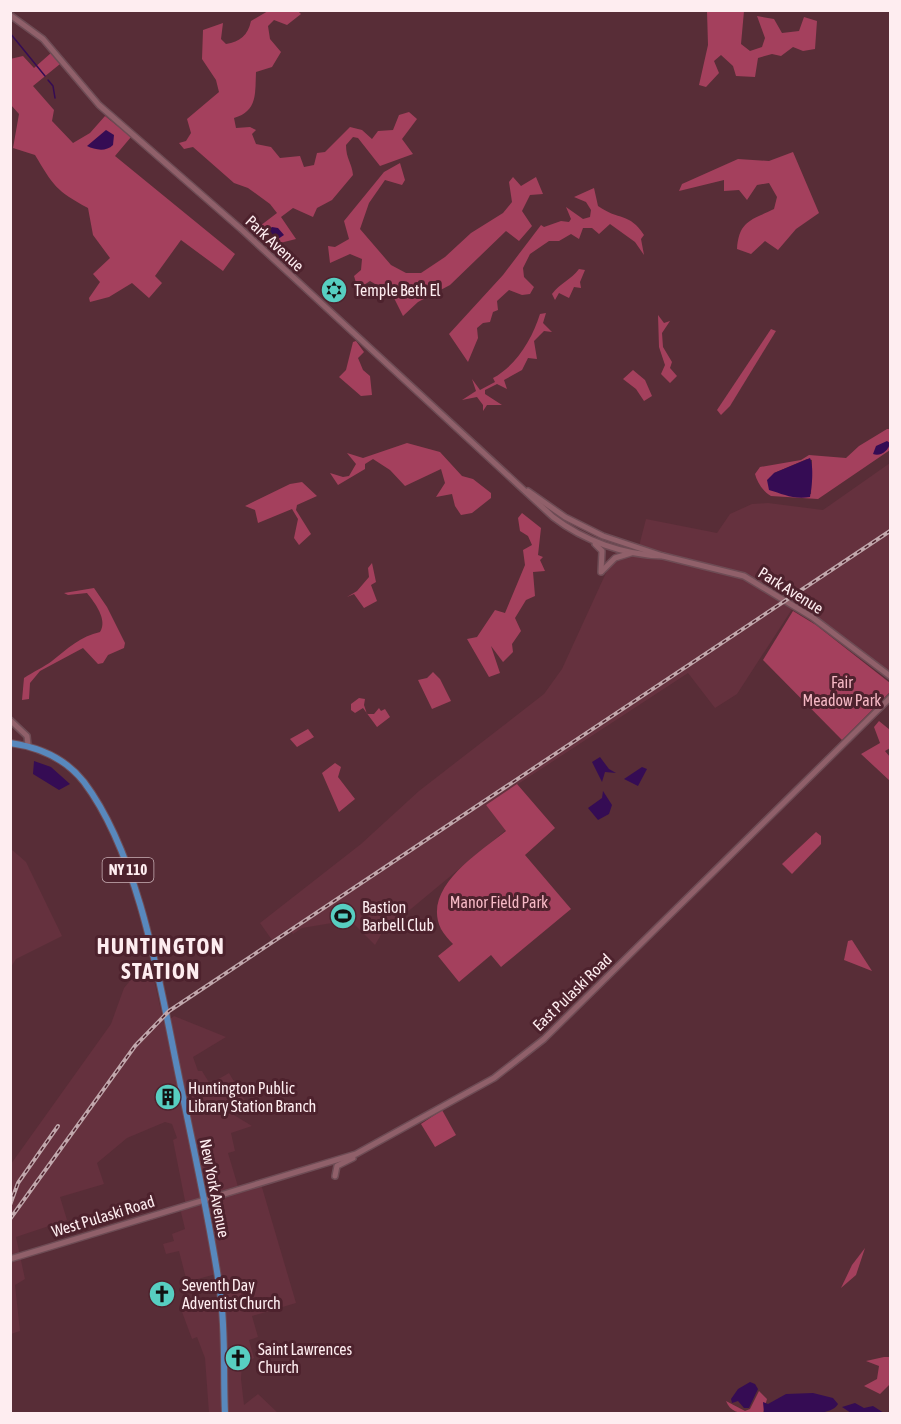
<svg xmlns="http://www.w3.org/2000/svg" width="901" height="1424" font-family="'Asap Condensed',sans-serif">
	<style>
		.built { fill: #65313e }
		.green { fill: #a4405d; fill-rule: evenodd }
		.water { fill: #350c54 }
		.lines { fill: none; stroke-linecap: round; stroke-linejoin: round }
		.stream { stroke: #350c54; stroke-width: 1.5 }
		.secondary-casing { stroke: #6e4c55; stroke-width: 8 }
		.primary-casing { stroke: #6e4c55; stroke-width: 8 }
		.secondary { stroke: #90606a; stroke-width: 5 }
		.primary { stroke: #5888bd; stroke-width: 6 }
		.rail-casing { stroke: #c1a7ac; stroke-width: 4 }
		.rail { stroke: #4d222d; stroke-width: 1.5; stroke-dasharray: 4.5; stroke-linecap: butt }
		.labels { text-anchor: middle; stroke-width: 6; stroke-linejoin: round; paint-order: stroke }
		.shield { fill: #4d222d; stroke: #c9b0b6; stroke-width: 1.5 }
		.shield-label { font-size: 15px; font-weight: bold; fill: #feedf0 }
		.street-label { font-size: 16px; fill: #feedf0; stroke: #4d222d }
		.poi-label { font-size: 16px; fill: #feedf0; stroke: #4d222d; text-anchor: start }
		.park-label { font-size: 16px; fill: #f6b9c5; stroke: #4d222d }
		.district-label { font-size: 22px; font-weight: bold; letter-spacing: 1.5px; fill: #feedf0; stroke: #4d222d }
	</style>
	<rect width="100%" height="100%" fill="#582d37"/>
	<!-- built -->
	<g class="built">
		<polygon points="890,463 890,672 796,603 737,694 715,708 688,673 486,805 506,830 382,933 375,945 350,920 302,928 293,934 289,928 272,940 260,923 361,844 419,791 544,694 562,669 616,551 637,554 646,519 717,533 730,514 752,504 768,503 823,510"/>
		<polygon points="11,849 26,862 62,936 16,959 11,967"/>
		<polygon points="152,971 164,1024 174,1016 226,1037 193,1057 198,1071 202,1071 210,1084 229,1073 246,1102 229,1112 252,1126 231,1133 235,1151 228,1153 239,1190 261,1184 296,1303 252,1316 258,1337 249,1340 254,1358 242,1364 241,1379 244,1405 258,1394 278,1413 209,1413 205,1358 197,1337 192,1339 181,1309 220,1302 216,1274 187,1282 179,1251 166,1254 163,1244 174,1241 172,1234 185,1229 180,1208 186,1206 173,1140 177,1138 172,1124 165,1122 127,1138 97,1163 104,1184 60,1197 67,1220 16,1237 25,1279 15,1285 20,1331 11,1334 11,1164 111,1024 124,988 134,976"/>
	</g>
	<!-- green -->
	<g class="green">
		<path d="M268,11H298L301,14L287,25L274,20L268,26L270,39L281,52L272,67L256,72C255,93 258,111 234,118L236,128L250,127L256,130L252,134L256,144L271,147L280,158L300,156L304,167L314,165L317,153L325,152L350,127L362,130L372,139L378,131L393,130L399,115L409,112L417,119L402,139L413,154L380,166L358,138L353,137L346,145C346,159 352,163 353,175L332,200L317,208L313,217L293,208L281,217L296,239L268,246L252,232L277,213L270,204L248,188L234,183L193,147L184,149L179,143L186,141L191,133L187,119L219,92L216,80L202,59L203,30L223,23L221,39L226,44C240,42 248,35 251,21Z"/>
		<polygon points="707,11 744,11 741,44 750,51 762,47 765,38 757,16 774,19 782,33 799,31 804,17 817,21 815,49 803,51 793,47 781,56 772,54 758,58 755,77 736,76 733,66 721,55 714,61 719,73 706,87 699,85 708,45"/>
		<path d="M51,53L60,64L33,86L54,110L52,121L73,143L90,133L105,116L131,137L115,156L235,254L223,271L181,240L155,276L162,283L149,298L132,283L109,297L90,302L89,298L100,282L93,274L110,258L93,235L88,208C56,191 53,185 35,155L13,148L19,114L11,105L10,59L23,56L34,68Z"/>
		<path d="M793,152L819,213L796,229L778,250L765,241L751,254L737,249C739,220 752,220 774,209L777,197L769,183L757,185L747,200L739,190L724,191V180L679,191L682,184L738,159L769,161Z"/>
		<polygon points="400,163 405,180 402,185 385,180 369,203 360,229 391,265 406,273 421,273 445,257 471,233 503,213 512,202 509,182 513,177 521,186 536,177 543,194 530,195 522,211 532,226 519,241 506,231 450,285 418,302 403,316 392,294 370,281 358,289 354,276 361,270 362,259 350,254 330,263 328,246 335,247 349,239 344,221 384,172"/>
		<path d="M594,188L598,206C619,221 629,212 644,235L641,239L644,255L635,242L610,224L599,234L592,228H583L579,239L571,234L559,241H549L530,254L523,268L524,277L534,287L530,294L522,295L509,290L497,301L498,310L493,312L490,322L483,323L477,328L478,338L468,362L449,334L503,275L541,225L544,227L561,221L569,222L571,219L566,207L583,219L590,217L591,210L586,202L574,197Z"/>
		<path d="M579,269L585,270L580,282L581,288L574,287L569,298L559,293L555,300L552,294C560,283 571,280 579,269Z"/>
		<path d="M546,313L543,323L552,332L544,331L534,341L537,359L528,358L522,370L504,380L507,389L497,384L485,390V394L502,405H487L483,411V405L477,397L462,400L476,391L472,379L480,390L495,382L493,378C517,365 532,339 540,314Z"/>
		<polygon points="658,315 664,323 670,321 662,333 663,347 672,362 670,368 677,376 670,383 661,374 665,365 659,347"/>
		<polygon points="771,329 776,331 730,406 721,415 717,410"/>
		<polygon points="356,341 364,352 358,358 363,370 370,376 372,395 361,396 339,377 346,370 353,342"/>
		<polygon points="633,370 645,380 652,396 644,401 636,389 623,379"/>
		<path d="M887,429H890V450L818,499L771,496C764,493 757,482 755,474L760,467L801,460L809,455L846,458L859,446ZM807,459L812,460L811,494L780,492L774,473Z"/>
		<polygon points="407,443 440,452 462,476 473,479 491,493 491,498 472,513 461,515 455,506 452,494 436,497 445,483 441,469 405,486 390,470 373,459 365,464 365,469 338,485 330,473 343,477 349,476 356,464 347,453 363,458"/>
		<polygon points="302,482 317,496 297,505 296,510 311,534 299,545 294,538 298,519 292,509 258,523 255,510 245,506 290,484"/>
		<polygon points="522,513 541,528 538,555 543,557 540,560 545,571 533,572 535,596 526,600 515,618 521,631 512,644 513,652 503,662 491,646 500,673 489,677 467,639 477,637 495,610 505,613 525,565 523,550 532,545 528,536 520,531 518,518"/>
		<polygon points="372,563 376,582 371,585 377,601 364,608 354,594 347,597 357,591 369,577 368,568"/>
		<path d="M94,588L107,607L125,643L124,648L108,655L103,663L98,664L83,648L40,671L30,683L29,699L22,700L24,678C33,672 44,667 52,661C67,649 81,636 100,632C108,620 95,603 87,593L68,595L64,593Z"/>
		<polygon points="793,611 816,625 890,683 890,692 842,740 763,660"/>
		<polygon points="433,672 440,679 451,701 432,709 418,680 427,678"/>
		<polygon points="359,698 365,699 364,705 367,714 374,714 379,708 381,711 385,709 390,717 377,727 363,708 355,713 351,710 351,704"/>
		<polygon points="879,721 890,730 890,748 885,751 890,757 890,781 861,754 880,743 874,727"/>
		<polygon points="308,729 314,737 297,747 290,739"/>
		<polygon points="335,763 341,767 338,777 355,799 339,812 322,773"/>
		<path d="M517,784L555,828L525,855L571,909L501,967L491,955L459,982L438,956L453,944C449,940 444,934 441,929C421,888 480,852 506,831L486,805Z"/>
		<polygon points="816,832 821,836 821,844 792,874 782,864"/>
		<polygon points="852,940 872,971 844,960 848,941"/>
		<polygon points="442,1110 456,1135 435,1147 421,1124"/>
		<polygon points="865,1248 856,1275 841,1288 852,1265"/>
		<polygon points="884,1357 890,1357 890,1384 880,1394 864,1386 877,1379 879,1366 866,1361"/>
		<path d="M759,1391L767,1399L763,1413C749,1413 732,1417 726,1401L745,1411L750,1409Z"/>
	</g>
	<!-- water -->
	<g class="water">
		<path d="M106,130L114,135L113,145C106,152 95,150 87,146Z"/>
		<polygon points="272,227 278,228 284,235 278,239 266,236 265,233"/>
		<path d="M887,441L890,443C889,450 881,457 873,454L876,446Z"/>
		<path d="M810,458C814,466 812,488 810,497C794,500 783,494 769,490L767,480L774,473Z"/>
		<polygon points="600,757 609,769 616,773 605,772 602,782 592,762"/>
		<polygon points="34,761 51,767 70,784 59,790 33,774"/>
		<polygon points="642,767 647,769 638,786 624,779"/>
		<polygon points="603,791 612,805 609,814 598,820 588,808 602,798"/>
		<polygon points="750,1382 755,1384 758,1389 749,1408 744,1408 738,1401 732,1403 731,1399 738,1389"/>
		<path d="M813,1393L833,1398L838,1404C830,1419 781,1414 764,1413L763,1402L768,1404L786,1394Z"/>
		<polygon points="855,1403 864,1408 873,1406 884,1413 851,1413 842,1407"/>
	</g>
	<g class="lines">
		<!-- stream -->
		<g class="stream">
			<polyline points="10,33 45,76"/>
			<polyline points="48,80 53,86 55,98"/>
		</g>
		<defs>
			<g id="secondary">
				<path d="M10,15L43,39L99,105L241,229L553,517C584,541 624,555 663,556"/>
				<polyline points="528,491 565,517 603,536 663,556 744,576 812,617 890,676"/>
				<polyline points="595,544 602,551 601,572"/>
				<polyline points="602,571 615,558 631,553"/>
				<polyline points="10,720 27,736 28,745"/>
				<polyline points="335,1176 337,1166 353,1158"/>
				<polyline points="10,1259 356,1154 494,1078 544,1039 890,698"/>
			</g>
			<path id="primary" d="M10,743C39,747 66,759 84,782C141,858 161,991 180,1082C194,1152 210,1221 220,1291C226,1331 223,1373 225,1414"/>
		</defs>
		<!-- secondary casing -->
		<use href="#secondary" class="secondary-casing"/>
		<!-- primary casing -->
		<use href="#primary" class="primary-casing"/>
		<!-- secondary -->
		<use href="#secondary" class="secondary"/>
		<!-- primary -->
		<use href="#primary" class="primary"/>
		<defs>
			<g id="rail">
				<polyline points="10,1205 18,1183 58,1126"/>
				<polyline points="10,1219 135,1046 169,1011 890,531"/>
			</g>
		</defs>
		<!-- rail casing -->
		<use href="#rail" class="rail-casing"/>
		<!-- rail -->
		<use href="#rail" class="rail"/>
	</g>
	<!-- icons -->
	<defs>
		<symbol id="synagogue-disc" viewBox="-11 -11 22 22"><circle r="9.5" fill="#57cec1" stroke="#4d222d"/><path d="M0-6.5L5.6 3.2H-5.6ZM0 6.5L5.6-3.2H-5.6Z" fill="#111"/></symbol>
		<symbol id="stadium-disc" viewBox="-11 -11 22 22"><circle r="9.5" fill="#57cec1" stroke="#4d222d"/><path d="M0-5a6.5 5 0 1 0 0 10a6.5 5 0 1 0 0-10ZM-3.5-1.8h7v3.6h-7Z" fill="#111"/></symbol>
		<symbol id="building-disc" viewBox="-11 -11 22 22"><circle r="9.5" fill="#57cec1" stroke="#4d222d"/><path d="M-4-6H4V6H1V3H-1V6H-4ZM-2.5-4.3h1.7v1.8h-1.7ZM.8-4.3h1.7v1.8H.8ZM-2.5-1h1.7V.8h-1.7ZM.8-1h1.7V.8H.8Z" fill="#111"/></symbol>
		<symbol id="church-disc" viewBox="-11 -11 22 22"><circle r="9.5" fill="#57cec1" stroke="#4d222d"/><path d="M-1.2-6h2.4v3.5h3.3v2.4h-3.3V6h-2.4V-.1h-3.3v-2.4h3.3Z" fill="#111"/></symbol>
	</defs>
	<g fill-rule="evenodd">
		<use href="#synagogue-disc" x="319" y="275" width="30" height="30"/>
		<use href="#stadium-disc" x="328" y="901" width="30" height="30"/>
		<use href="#building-disc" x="153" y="1082" width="30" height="30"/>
		<use href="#church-disc" x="147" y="1279" width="30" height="30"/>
		<use href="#church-disc" x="223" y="1343" width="30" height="30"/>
	</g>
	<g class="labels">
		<!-- shield labels -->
		<rect class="shield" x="102.5" y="858" width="51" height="24" rx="4.5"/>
		<g class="shield-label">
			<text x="128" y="875">NY 110</text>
		</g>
		<!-- street labels -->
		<g class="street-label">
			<text transform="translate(275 243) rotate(43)" y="6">Park Avenue</text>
			<text transform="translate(791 590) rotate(32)" y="6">Park Avenue</text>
			<text transform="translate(572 992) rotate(-44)" y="6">East Pulaski Road</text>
			<text transform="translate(215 1188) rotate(79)" y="6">New York Avenue</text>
			<text transform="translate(103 1216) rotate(-17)" y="6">West Pulaski Road</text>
		</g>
		<!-- poi labels -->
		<g class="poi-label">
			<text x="354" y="296">Temple Beth El</text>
			<text x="362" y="913">Bastion<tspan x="362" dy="18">Barbell Club</tspan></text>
			<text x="188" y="1094">Huntington Public<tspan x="188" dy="18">Library Station Branch</tspan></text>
			<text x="182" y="1291">Seventh Day<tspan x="182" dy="18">Adventist Church</tspan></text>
			<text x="258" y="1355">Saint Lawrences<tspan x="258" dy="18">Church</tspan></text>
		</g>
		<!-- park labels -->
		<g class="park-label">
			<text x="842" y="688">Fair<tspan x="842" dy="18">Meadow Park</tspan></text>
			<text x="499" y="908">Manor Field Park</text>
		</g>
		<!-- district labels -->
		<g class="district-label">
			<text x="161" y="954">HUNTINGTON<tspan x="161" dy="25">STATION</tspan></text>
		</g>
	</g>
	<!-- border -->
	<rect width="901" height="1424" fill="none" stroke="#feedf0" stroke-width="24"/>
</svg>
